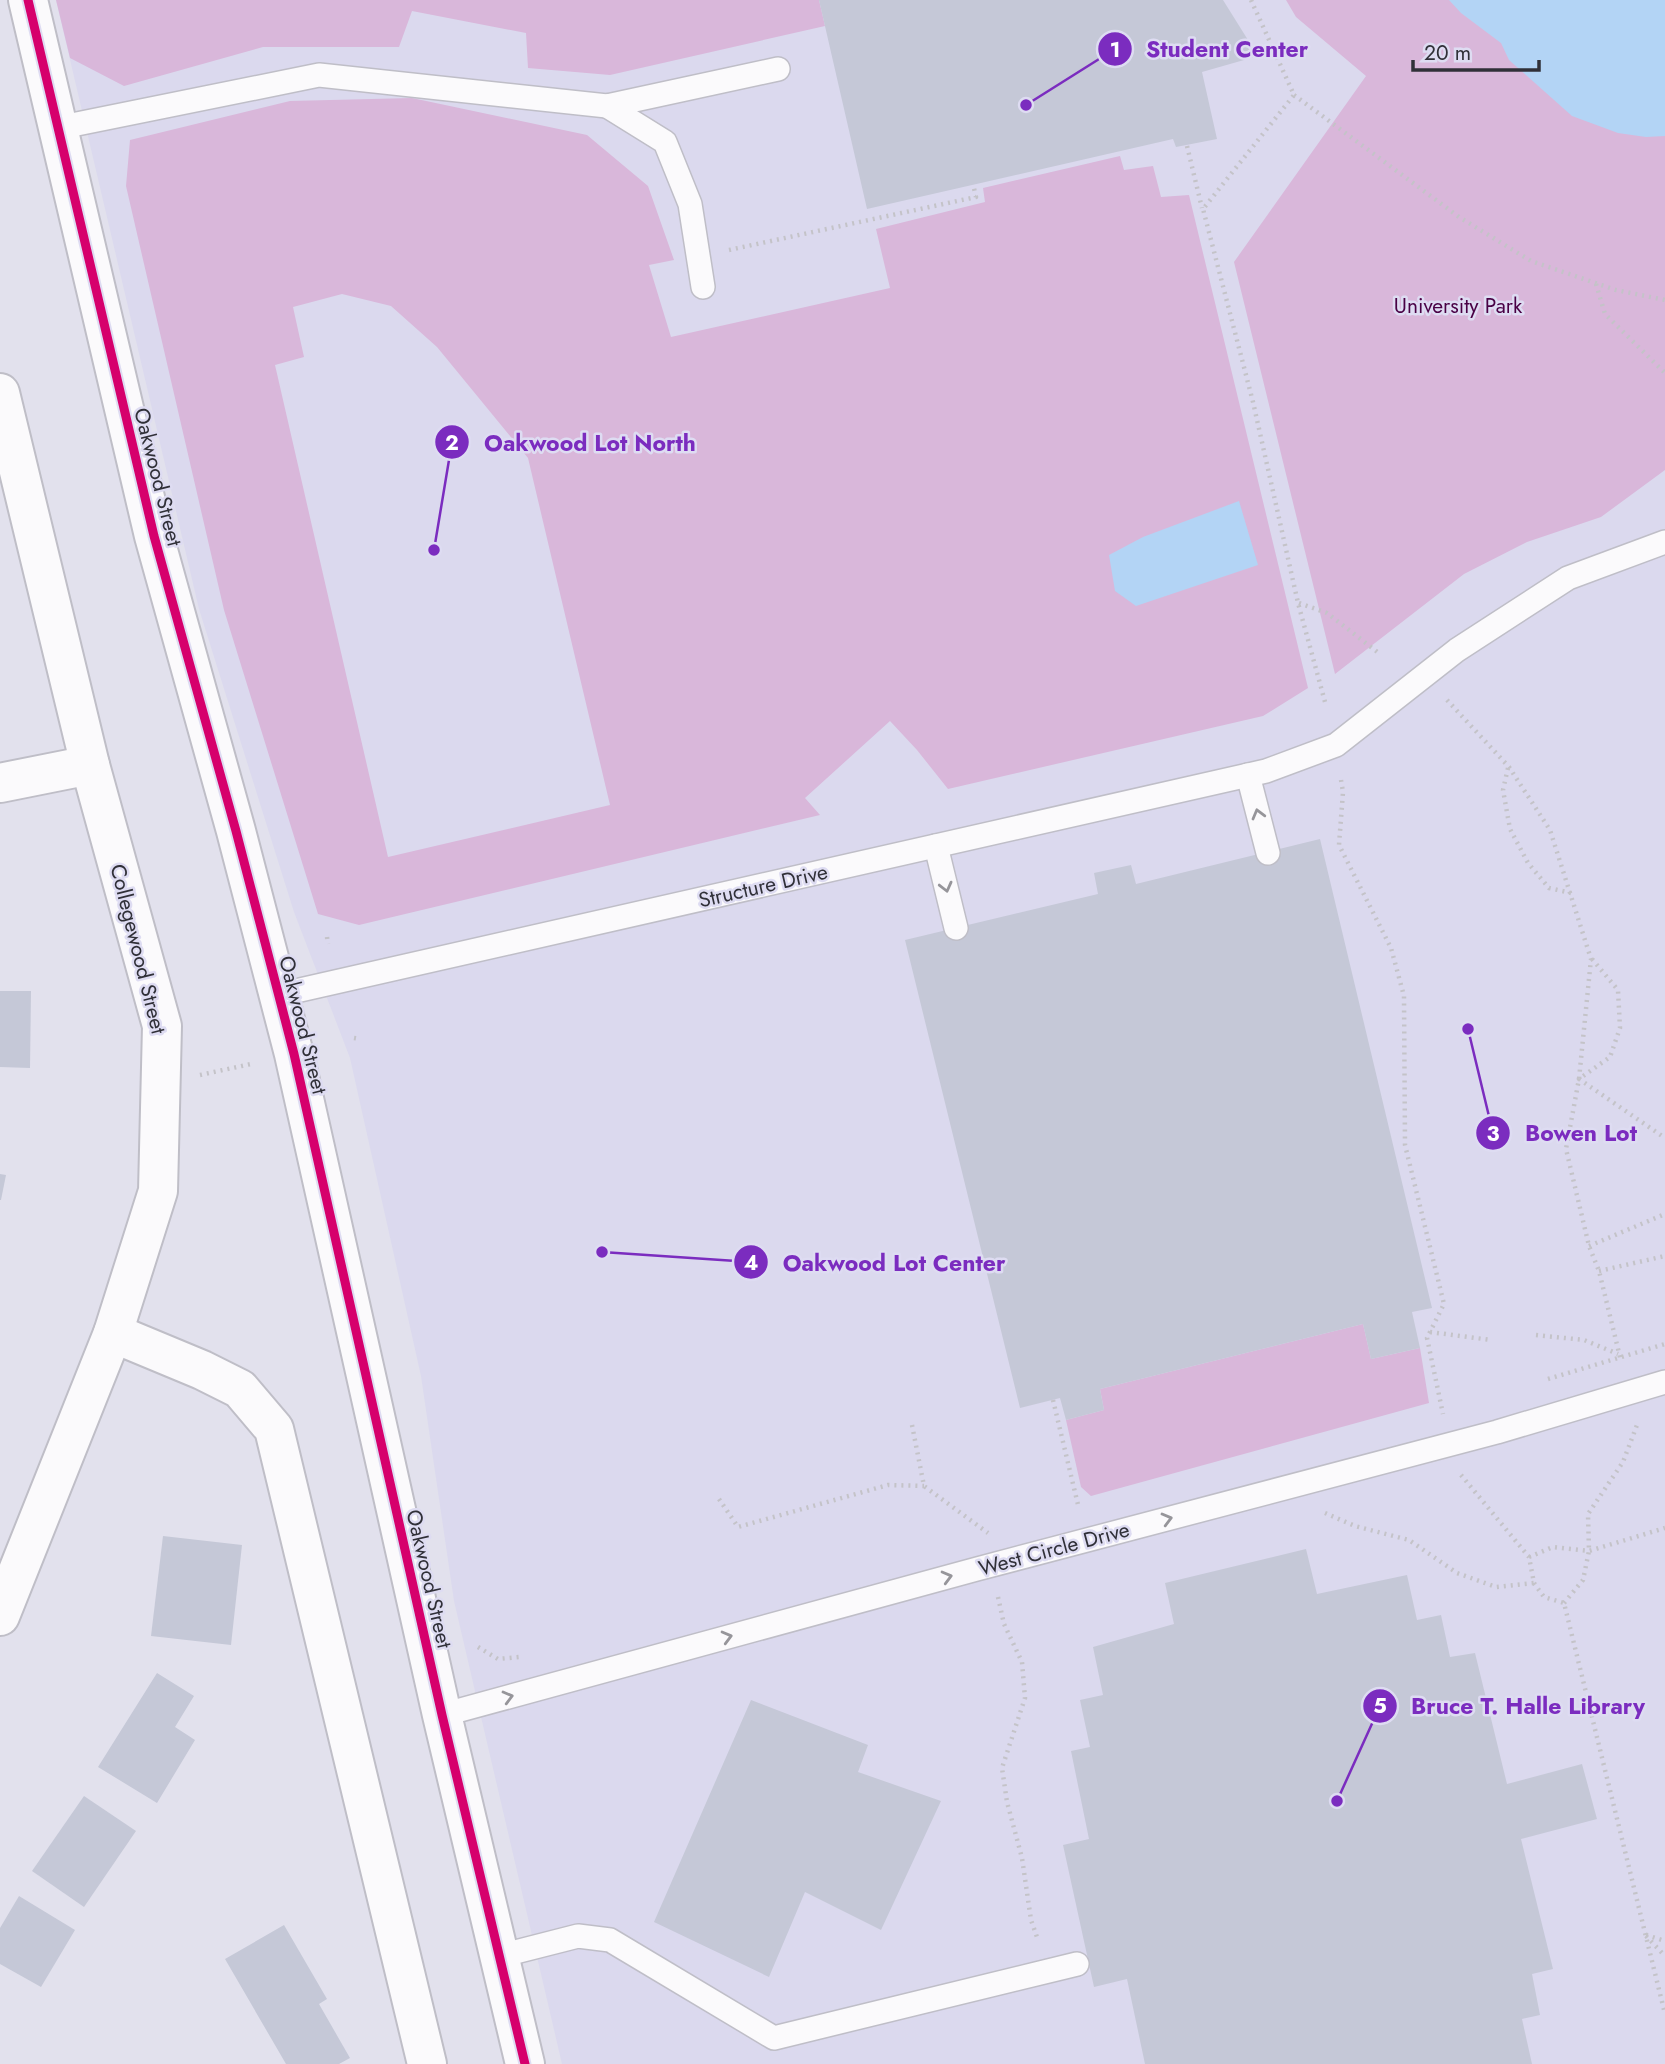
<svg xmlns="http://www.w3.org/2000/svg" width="1665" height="2064" font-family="Jost,sans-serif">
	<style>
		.built { fill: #dbd9ee }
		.green { fill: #d9b7da; fill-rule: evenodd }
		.water { fill: #b3d4f5 }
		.building { fill: #c5c8d7 }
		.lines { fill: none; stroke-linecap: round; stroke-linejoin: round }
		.service-casing { stroke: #bfbec7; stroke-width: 26 }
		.minor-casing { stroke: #bfbec7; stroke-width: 42 }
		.tertiary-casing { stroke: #bfbec7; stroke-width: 42 }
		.path { stroke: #c4c3c8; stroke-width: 4.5; stroke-dasharray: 2 5; stroke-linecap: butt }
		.service { stroke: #fbfafc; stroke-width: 23 }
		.minor { stroke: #fbfafc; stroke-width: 38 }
		.tertiary { stroke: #fbfafc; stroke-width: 38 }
		.cycleway-casing { stroke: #dedcf2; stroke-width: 13 }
		.cycleway { stroke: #d6006c; stroke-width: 9 }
		.oneway { stroke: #96959a }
		.labels { text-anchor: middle; stroke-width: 5; stroke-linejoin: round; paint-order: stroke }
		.park-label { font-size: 21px; fill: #490145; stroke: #dedcf2 }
		.street-label { font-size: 21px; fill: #303038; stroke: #dedcf2 }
		.leader { fill: none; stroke: #7b2cbf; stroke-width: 2.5 }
		.callout-dot { fill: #7b2cbf; stroke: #dedcf2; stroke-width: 2.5 }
		.mark-label { font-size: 21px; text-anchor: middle; font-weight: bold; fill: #fff }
		.callout-label { font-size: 23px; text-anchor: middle; font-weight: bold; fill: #7b2cbf; stroke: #dedcf2; stroke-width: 5; stroke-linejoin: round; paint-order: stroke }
	</style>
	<rect width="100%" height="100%" fill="#e2e1ed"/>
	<!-- built -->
	<polygon class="built" points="56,0 1665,0 1665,2064 562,2064 454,1601 421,1376 350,1058 294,912 199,609"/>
	<!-- green -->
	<g class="green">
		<polygon points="56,0 819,0 825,26 610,75 528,68 526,33 412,11 399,47 263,47 124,86 70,58"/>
		<polygon points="1286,0 1665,0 1665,470 1601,517 1527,542 1464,574 1335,674 1234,262 1366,76 1296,17"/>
		<path d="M412,98L587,135L648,186L674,260L649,265L671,337L890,288L876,229L985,202L983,188L1120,156L1124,170L1153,166L1161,197L1189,195L1308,688L1263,716L948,789L917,750L890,721L805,798L820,815L359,925L318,914L224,610L126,186L130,140L290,101ZM342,294L391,306L437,347L528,458L610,805L388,857L275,365L304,357L293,307Z"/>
		<polygon points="1363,1324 1371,1359 1420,1348 1429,1403 1091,1496 1081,1487 1066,1420 1104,1410 1100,1389"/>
	</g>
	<!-- water -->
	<g class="water">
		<polygon points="1449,0 1665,0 1665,136 1646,137 1618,133 1572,116 1509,60 1501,43 1461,13"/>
		<polygon points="1239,501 1258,565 1136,606 1115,591 1109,555 1143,537"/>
	</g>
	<!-- building -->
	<g class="building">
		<polygon points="819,0 1223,0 1258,56 1202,72 1217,139 1176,147 1173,139 867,209"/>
		<polygon points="1320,839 1432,1308 1412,1312 1420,1348 1371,1359 1363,1324 1100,1389 1104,1410 1066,1420 1060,1398 1020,1408 905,940 1098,894 1094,873 1131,865 1136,884"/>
		<polygon points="0,991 31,991 30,1068 0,1067"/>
		<polygon points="0,1174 6,1175 1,1200 0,1200"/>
		<polygon points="163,1536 242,1545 231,1645 151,1636"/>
		<polygon points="1306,1549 1317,1594 1407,1575 1417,1620 1441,1615 1450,1657 1475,1653 1507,1784 1582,1764 1597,1819 1521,1839 1553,1969 1532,1974 1540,2015 1522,2019 1532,2064 1145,2064 1127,1979 1094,1987 1063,1845 1089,1839 1071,1751 1090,1747 1080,1700 1103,1695 1093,1647 1174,1624 1165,1583"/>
		<polygon points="157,1673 194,1696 175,1727 195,1740 157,1803 98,1767"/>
		<polygon points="751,1700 868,1745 858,1772 941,1801 881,1930 805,1892 769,1977 654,1922"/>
		<polygon points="84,1796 136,1831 84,1907 32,1871"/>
		<polygon points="19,1896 75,1930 41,1987 0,1964 0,1928"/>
		<polygon points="284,1925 327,1999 319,2004 350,2058 339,2064 286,2064 225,1959"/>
	</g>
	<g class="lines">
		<defs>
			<g id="service">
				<polyline points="607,106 665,142 690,204 703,287"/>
				<polyline points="57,128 319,75 607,106 778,69"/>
				<polyline points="1248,775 1268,853"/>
				<polyline points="936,846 956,928"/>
				<polyline points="278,995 1266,771 1336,745 1457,650 1568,578 1665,542"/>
				<polyline points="442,1715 977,1569 1497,1432 1665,1382"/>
				<polyline points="500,1956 578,1936 610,1940 774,2038 1077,1964"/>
			</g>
			<g id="minor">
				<polyline points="0,393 90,765 162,1026 158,1191 113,1333 0,1616"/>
				<polyline points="0,783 90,765"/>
				<polyline points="113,1333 202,1370 240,1389 274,1429 427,2064"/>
			</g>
			<polyline id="tertiary" points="28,0 154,536 236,831 294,1054 442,1715 525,2064"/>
		</defs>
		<!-- service casing -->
		<use href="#service" class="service-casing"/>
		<!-- minor casing -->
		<use href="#minor" class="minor-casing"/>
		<!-- tertiary casing -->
		<use href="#tertiary" class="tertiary-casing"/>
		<!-- path -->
		<g class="path">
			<polyline points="1251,0 1294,95 1203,209 1253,402 1298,603 1325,702"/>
			<polyline points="1294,95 1459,217 1531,261 1616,290 1665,300"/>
			<polyline points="1187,146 1202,208"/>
			<polyline points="729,250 976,197 973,184"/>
			<polyline points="1596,284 1605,314 1665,373"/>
			<polyline points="1299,603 1327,613 1380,654"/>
			<polyline points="1447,700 1509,767 1550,830 1591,959 1579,1079 1566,1149 1589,1246 1599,1271 1621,1361"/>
			<polyline points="1508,768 1503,790 1510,829 1528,863 1549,888 1571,893"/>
			<polyline points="1341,780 1343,792 1339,845 1391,948 1404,996 1405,1145 1444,1304 1427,1338 1443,1414"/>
			<polyline points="327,937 328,944"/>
			<polyline points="1592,959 1618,990 1620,1028 1610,1057 1579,1079 1665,1138"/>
			<polyline points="354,1038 360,1039"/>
			<polyline points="200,1075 251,1064"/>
			<polyline points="1589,1246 1665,1214"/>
			<polyline points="1599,1271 1665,1256"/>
			<polyline points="1430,1332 1491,1340"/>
			<polyline points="1536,1335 1584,1340 1618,1354"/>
			<polyline points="1548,1379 1665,1344"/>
			<polyline points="1053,1400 1079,1509"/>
			<polyline points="912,1425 924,1486 988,1533"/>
			<polyline points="1461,1475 1529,1557 1534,1583 1544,1597 1564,1603 1665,2014"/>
			<polyline points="719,1499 738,1527 888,1485 924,1486"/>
			<polyline points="1325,1513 1355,1526 1409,1540 1457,1573 1496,1587 1534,1583"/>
			<polyline points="1529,1557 1553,1547 1589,1551 1665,1528"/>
			<polyline points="998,1597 1004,1624 1022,1662 1025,1698 1002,1768 1007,1802 1022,1858 1031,1920 1038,1940"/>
			<polyline points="1564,1603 1583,1580 1589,1551 1588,1514 1623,1462 1637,1425"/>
			<polyline points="478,1647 498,1659 519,1657"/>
			<polyline points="1646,1935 1665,1941"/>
			<polyline points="1646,1936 1665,1956"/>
		</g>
		<!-- service -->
		<use href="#service" class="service"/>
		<!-- minor -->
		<use href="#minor" class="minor"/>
		<!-- tertiary -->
		<use href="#tertiary" class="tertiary"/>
		<defs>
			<polyline id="cycleway" points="28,0 154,536 236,831 294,1054 442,1715 525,2064"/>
		</defs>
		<!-- cycleway casing -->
		<use href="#cycleway" class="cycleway-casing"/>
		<!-- cycleway -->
		<use href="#cycleway" class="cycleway"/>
	</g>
	<!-- one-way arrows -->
	<defs><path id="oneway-chevron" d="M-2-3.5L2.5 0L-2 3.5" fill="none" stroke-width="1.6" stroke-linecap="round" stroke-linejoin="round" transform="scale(1.75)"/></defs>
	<g class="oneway">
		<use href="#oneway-chevron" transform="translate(1258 814) rotate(-105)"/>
		<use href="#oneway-chevron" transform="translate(946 887) rotate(76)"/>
		<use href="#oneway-chevron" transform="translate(1167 1519) rotate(-15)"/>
		<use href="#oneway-chevron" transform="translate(947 1577) rotate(-15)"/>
		<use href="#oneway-chevron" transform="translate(727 1637) rotate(-15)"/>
		<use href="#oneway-chevron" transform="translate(508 1697) rotate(-15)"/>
	</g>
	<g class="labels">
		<!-- park labels -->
		<g class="park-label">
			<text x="1458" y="313">University Park</text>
		</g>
		<!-- street labels -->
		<g class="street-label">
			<text transform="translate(158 477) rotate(76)" y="7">Oakwood Street</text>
			<text transform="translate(763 886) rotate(-13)" y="7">Structure Drive</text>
			<text transform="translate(138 949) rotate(76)" y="7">Collegewood Street</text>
			<text transform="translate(303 1025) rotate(76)" y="7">Oakwood Street</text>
			<text transform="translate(1054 1549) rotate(-15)" y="7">West Circle Drive</text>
			<text transform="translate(429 1579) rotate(77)" y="7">Oakwood Street</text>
		</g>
	</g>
	<!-- callouts -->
	<path class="leader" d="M1026 105L1115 49M434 550L452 442M1468 1029L1493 1133M602 1252L751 1262M1337 1801L1380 1706"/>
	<g class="callout-dot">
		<circle cx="1026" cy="105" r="7"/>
		<circle cx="434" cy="550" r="7"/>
		<circle cx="1468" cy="1029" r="7"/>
		<circle cx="602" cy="1252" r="7"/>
		<circle cx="1337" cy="1801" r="7"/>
		<circle cx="1115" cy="49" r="18"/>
		<circle cx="452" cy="442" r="18"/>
		<circle cx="1493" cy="1133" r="18"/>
		<circle cx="751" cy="1262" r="18"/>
		<circle cx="1380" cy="1706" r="18"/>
	</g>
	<g class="mark-label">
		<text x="1115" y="57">1</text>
		<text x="452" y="450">2</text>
		<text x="1493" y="1141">3</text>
		<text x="751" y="1270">4</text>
		<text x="1380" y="1713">5</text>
	</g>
	<g class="callout-label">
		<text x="1227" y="57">Student Center</text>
		<text x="590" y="451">Oakwood Lot North</text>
		<text x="1581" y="1141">Bowen Lot</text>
		<text x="894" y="1271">Oakwood Lot Center</text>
		<text x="1528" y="1714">Bruce T. Halle Library</text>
	</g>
	<!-- scale -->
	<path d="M1413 60v10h126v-10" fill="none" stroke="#303038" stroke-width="3.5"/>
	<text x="1424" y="60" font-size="21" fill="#303038" stroke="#dedcf2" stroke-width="5" paint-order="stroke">20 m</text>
</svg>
